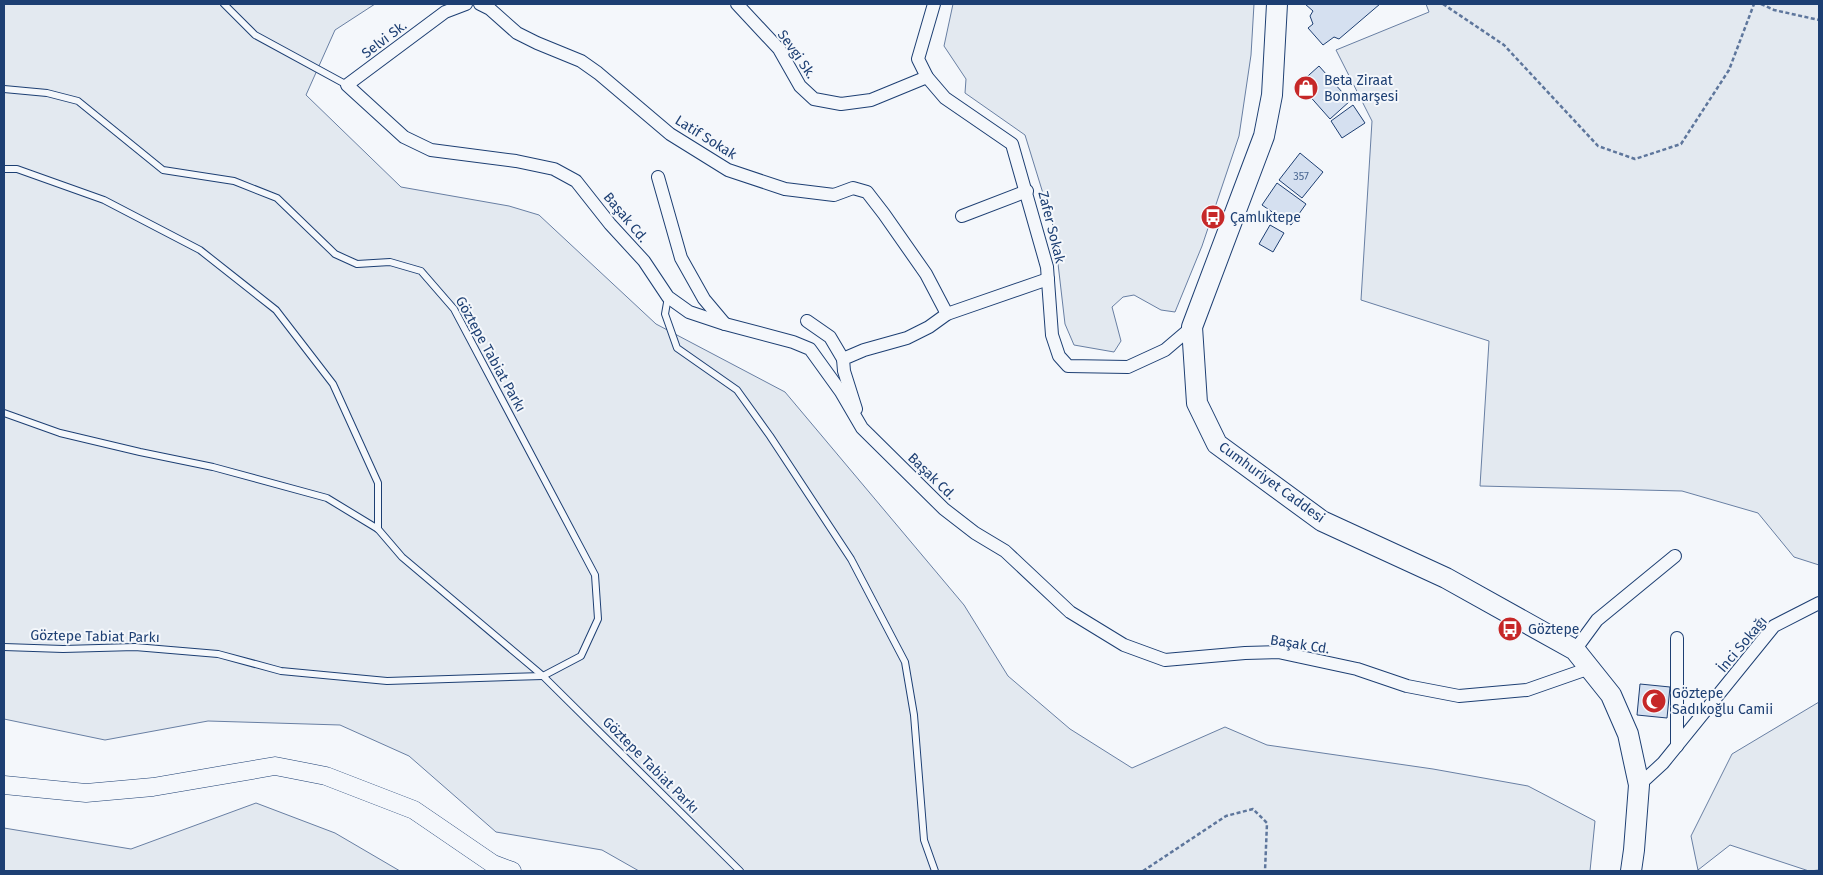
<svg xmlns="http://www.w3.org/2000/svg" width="1823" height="875" font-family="'Fira Sans',sans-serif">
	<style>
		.green { fill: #e3e9f0; stroke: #687fa3 }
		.building { fill: #d5e0f0; stroke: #1d3f73 }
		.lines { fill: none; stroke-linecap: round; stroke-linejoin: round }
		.service-casing { stroke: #1d3f73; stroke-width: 8 }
		.minor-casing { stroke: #1d3f73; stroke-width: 14 }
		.secondary-casing { stroke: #1d3f73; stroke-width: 19 }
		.primary-casing { stroke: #1d3f73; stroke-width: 22 }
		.path { stroke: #5e769c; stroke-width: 2.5; stroke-dasharray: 4 2.5; stroke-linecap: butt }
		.service { stroke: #f4f7fb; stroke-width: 6 }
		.minor { stroke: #f4f7fb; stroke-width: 12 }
		.secondary { stroke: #f4f7fb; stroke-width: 18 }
		.primary { stroke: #f4f7fb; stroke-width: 20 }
		.labels { text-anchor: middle; stroke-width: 4; stroke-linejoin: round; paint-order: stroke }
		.number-label { font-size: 11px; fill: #4b6792 }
		.street-label { font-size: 14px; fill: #1d3f73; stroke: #f4f7fb }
		.poi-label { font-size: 14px; fill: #1d3f73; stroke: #f4f7fb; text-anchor: start }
	</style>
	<rect width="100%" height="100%" fill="#f4f7fb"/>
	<!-- green -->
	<g class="green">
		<polygon points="4,4 375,4 335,30 306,95 401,187 509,206 539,215 656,324 785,392 964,605 1008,676 1070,729 1132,768 1225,727 1267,745 1433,769 1528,786 1595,821 1590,871 639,871 602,850 496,832 409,756 340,725 208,721 105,740 4,719"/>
		<polygon points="953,4 1254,4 1251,55 1239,136 1202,246 1175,312 1161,310 1134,295 1123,297 1112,307 1121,341 1114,352 1074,345 1065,324 1054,229 1025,135 965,93 966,79 944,46"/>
		<polygon points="1426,4 1819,4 1819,565 1794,557 1758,513 1682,491 1480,486 1489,341 1361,300 1372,121 1336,50 1429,12"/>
		<polygon points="1819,702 1819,870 1809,871 1730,845 1698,870 1691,836 1732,754"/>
		<polygon points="256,803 335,833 400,871 4,871 4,828 131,849"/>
	</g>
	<!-- building -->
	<g class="building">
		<polygon points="1305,4 1380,4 1339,39 1334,37 1323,45 1308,28 1313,24 1310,16 1313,11"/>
		<polygon points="1319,66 1350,101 1330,119 1299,84"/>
		<polygon points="1353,105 1365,123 1342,138 1331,121"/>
		<polygon points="1300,153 1323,172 1302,198 1279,180"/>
		<polygon points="1277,183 1306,204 1291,225 1262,205"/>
		<polygon points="1270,225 1284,233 1273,252 1259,244"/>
		<polygon points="1640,684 1670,687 1667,718 1637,715"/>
	</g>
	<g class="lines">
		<defs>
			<g id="service">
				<polyline points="224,4 255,35 347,85"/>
				<polyline points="4,89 47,93 78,101 163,170 234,181 277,198 335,254 357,264 390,262 421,271 454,309 595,575 598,619 581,656 543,676 387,681 281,671 218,654 135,647 63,649 4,647"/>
				<polyline points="4,169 17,169 104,200 200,250 276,310 333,384 378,483 378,529"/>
				<polyline points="668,297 665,314 677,348 737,390 770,436 851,559 905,662 914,715 924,840 935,871"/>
				<polyline points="4,413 60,433 140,452 213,467 327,498 378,529 402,557 543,676 740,871"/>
			</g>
			<g id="minor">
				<polyline points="466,4 445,12 347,85 404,137 431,150 516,161 554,169 576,181 610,224 644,261 668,297 689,312 725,324 793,342 810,349 841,392 862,428 944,509 975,533 1005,551 1070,612 1124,645 1165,660 1245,653 1278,652 1357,669 1407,686 1459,696 1527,690 1590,668"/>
				<polyline points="480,4 490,9 517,33 537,43 581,61 598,73 670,134 728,170 785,189 834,195 853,188 867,192 884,214 926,274 947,314"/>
				<polyline points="737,4 779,49 800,86 814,99 841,104 871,100 927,77"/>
				<polyline points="934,4 918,59 927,77 945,98 1012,144 1047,267 1052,335 1059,356 1068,366 1128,367 1165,350 1192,327"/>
				<polyline points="658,177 681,258 704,299 725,324"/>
				<polyline points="962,216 1027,191"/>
				<polyline points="807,321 830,337 843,359"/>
				<polyline points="856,409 844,371 843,359 864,350 907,338 929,327 947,314 1048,279"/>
				<polyline points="1575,650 1597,620 1675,556"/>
				<polyline points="1677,746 1677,638"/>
				<polyline points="1639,785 1663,763 1774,626 1819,603"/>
			</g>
			<polyline id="secondary" points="4,785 86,793 153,787 275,766 326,776 414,810 493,864 512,871"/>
			<polyline id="primary" points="1277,4 1272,95 1264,136 1192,327 1197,403 1217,444 1322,521 1446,578 1575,650 1611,695 1628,734 1639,785 1634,850 1631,871"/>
		</defs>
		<!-- service casing -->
		<use href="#service" class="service-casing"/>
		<!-- minor casing -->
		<use href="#minor" class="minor-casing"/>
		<!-- secondary casing -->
		<use href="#secondary" class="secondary-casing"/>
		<!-- primary casing -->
		<use href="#primary" class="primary-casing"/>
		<!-- path -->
		<g class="path">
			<polyline points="1443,4 1504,45 1598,146 1635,159 1681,144 1729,70 1754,4"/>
			<polyline points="1761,4 1774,10 1819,20"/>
			<polyline points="1143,871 1226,816 1253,809 1267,823 1265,871"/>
		</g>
		<!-- service -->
		<use href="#service" class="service"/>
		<!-- minor -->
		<use href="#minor" class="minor"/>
		<!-- secondary -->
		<use href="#secondary" class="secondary"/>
		<!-- primary -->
		<use href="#primary" class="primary"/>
	</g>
	<!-- icons -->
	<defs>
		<symbol id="shop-disc" viewBox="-11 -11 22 22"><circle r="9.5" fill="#c62828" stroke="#f4f7fb"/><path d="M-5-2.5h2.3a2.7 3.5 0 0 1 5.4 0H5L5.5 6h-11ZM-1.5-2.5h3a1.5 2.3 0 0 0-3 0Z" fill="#fff"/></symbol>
		<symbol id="bus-disc" viewBox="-11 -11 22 22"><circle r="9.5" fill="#c62828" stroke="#f4f7fb"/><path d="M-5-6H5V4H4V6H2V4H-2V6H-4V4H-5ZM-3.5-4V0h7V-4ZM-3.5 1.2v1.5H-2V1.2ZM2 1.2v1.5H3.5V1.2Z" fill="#fff"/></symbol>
		<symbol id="mosque-disc" viewBox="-11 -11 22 22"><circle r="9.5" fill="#c62828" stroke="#f4f7fb"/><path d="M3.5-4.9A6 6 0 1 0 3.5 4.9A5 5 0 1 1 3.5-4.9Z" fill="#fff"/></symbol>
	</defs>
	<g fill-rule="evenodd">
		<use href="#shop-disc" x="1292" y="74" width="28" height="28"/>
		<use href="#bus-disc" x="1199" y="203" width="28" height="28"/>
		<use href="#bus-disc" x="1496" y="615" width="28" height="28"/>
		<use href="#mosque-disc" x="1640" y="687" width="28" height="28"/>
	</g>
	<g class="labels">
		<!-- number labels -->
		<g class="number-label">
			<text x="1301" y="180">357</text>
		</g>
		<!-- street labels -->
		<g class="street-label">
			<text transform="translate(384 39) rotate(-37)" y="5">Selvi Sk.</text>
			<text transform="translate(797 54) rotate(55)" y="5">Sevgi Sk.</text>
			<text transform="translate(706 137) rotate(32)" y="5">Latif Sokak</text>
			<text transform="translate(626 217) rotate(50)" y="5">Başak Cd.</text>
			<text transform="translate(1052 227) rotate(76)" y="5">Zafer Sokak</text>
			<text transform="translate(491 354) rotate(61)" y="5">Göztepe Tabiat Parkı</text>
			<text transform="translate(932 476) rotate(44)" y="5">Başak Cd.</text>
			<text transform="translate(1272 482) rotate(36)" y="5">Cumhuriyet Caddesi</text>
			<text transform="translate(95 636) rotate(1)" y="5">Göztepe Tabiat Parkı</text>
			<text transform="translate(1300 644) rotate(9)" y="5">Başak Cd.</text>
			<text transform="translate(1742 644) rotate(-50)" y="5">İnci Sokağı</text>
			<text transform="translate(651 765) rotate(45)" y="5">Göztepe Tabiat Parkı</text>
		</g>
		<!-- poi labels -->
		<g class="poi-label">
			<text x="1324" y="85">Beta Ziraat<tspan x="1324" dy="16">Bonmarşesi</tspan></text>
			<text x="1230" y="222">Çamlıktepe</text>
			<text x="1528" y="634">Göztepe</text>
			<text x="1672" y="698">Göztepe<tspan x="1672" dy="16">Sadıkoğlu Camii</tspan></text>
		</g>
	</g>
	<!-- border -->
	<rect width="1823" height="875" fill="none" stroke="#1d3f73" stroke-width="10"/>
</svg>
